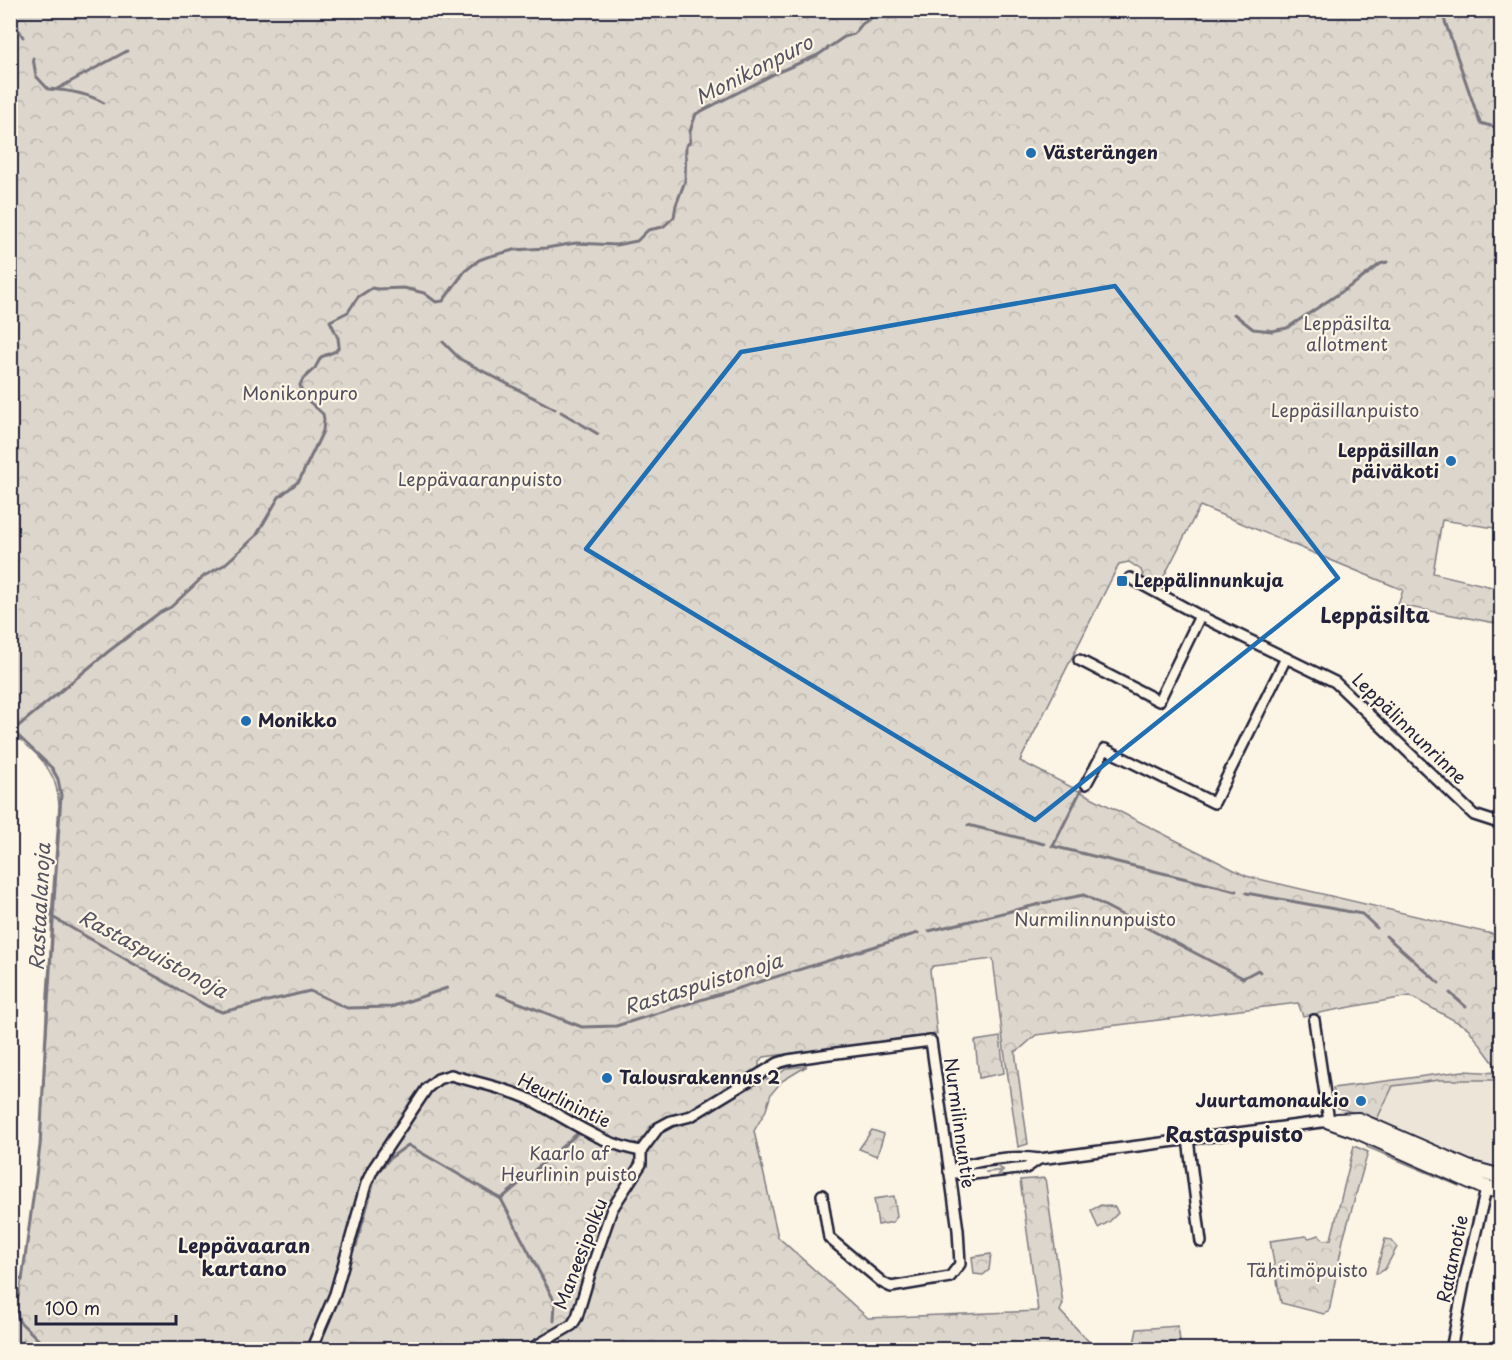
<svg xmlns="http://www.w3.org/2000/svg" width="1512" height="1360" font-family="'Playpen Sans',sans-serif">
	<style>
		.built { fill: #ece5d8 }
		.green { fill: #dcd6cc; stroke: #7f7c84; stroke-width: 1.5 }
		.forest { fill: url(#forest-firs); stroke: #7f7c84; stroke-width: 1.5 }
		.park { fill: url(#park-crowns); stroke: #7f7c84; stroke-width: 1.5 }
		.lines { fill: none; stroke-linecap: round; stroke-linejoin: round }
		.stream { stroke: #78757e; stroke-width: 3 }
		.street-casing { stroke: #22223b; stroke-width: 14 }
		.secondary-casing { stroke: #22223b; stroke-width: 18 }
		.street { stroke: #fcf5e5; stroke-width: 9 }
		.secondary { stroke: #fcf5e5; stroke-width: 14 }
		.oneway { stroke: #9a9698 }
		.marked { fill: none; stroke: #1f6fb2; stroke-width: 4.5; stroke-linejoin: round }
		.poi-dot { fill: #1f6fb2; stroke: #fcf5e5; stroke-width: 2 }
		.labels { text-anchor: middle; stroke-width: 4.5; stroke-linejoin: round; paint-order: stroke }
		.poi-label { font-size: 18px; font-weight: bold; fill: #22223b; stroke: #fcf5e5; text-anchor: start }
		.park-label { font-size: 18px; fill: #504f5f; stroke: #fcf5e5 }
		.street-label { font-size: 18px; fill: #22223b; stroke: #fcf5e5 }
		.water-label { font-size: 20px; font-style: italic; fill: #545362; stroke: #fcf5e5 }
		.neighbourhood-label { font-size: 20px; font-weight: bold; fill: #22223b; stroke: #fcf5e5 }
		.quarter-label { font-size: 21px; font-weight: bold; fill: #22223b; stroke: #fcf5e5 }
	</style>
	<defs>
		<pattern id="forest-firs" width="22" height="20" patternUnits="userSpaceOnUse" patternTransform="scale(1.5)"><rect width="22" height="20" fill="#dcd6cc"/><path d="M5 1l3.5 6h-7zM16 11l3.5 6h-7z" fill="#bcb7b0"/></pattern>
		<pattern id="park-crowns" width="20" height="18" patternUnits="userSpaceOnUse" patternTransform="scale(1.5)"><rect width="20" height="18" fill="#dcd6cc"/><path d="M2 6a3 3 0 1 1 6 0M12 15a3 3 0 1 1 6 0" fill="none" stroke="#bcb7b0"/></pattern>
	</defs>
	<rect width="100%" height="100%" fill="#fcf5e5"/>
	<filter id="ink" filterUnits="userSpaceOnUse"><feTurbulence type="fractalNoise" baseFrequency=".0167" numOctaves="2"/><feDisplacementMap in="SourceGraphic" scale="12" xChannelSelector="R" yChannelSelector="G"/><feConvolveMatrix kernelMatrix="1 2 1 2 8 2 1 2 1" color-interpolation-filters="sRGB"/></filter>
	<g filter="url(#ink)">
		<!-- built -->
		<polygon class="built" points="1474,1079 1501,1080 1501,1171 1468,1164 1376,1124 1393,1086 1439,1080"/>
		<!-- green -->
		<polygon class="green" points="1367,1142 1462,1181 1459,1186 1367,1147"/>
		<!-- forest -->
		<polygon class="forest" points="35,1291 73,1349 32,1350 27,1348 26,1349 11,1349 10,1293"/>
		<!-- park -->
		<g class="park">
			<path d="M11,11H1501V529L1442,520L1433,573L1501,589V624L1398,605L1403,590L1200,506L1158,588L1145,581L1141,570L1129,562L1119,564L1020,761L1246,876L1501,936V1080H1439L1393,1086L1377,1119L1338,1108L1333,1088L1463,1071L1501,1073L1468,1028L1410,996L1303,1016L1298,1003L1036,1035L1019,1050L1015,1051L1028,1144L1018,1147L1004,1049L993,959L933,966L930,970L937,1034L764,1057L759,1062V1071L765,1079L771,1081L787,1068L807,1066L782,1081L771,1094L766,1110L754,1131L778,1237L868,1318L1038,1311L1020,1180L1045,1178L1063,1304L1060,1311L1096,1349H49L19,1321L16,1308L23,1274L40,1146L54,918L51,917L59,805C58,795 57,785 52,776C45,762 26,738 11,737Z"/>
			<polygon points="1000,1037 1004,1073 979,1078 975,1041"/>
			<polygon points="872,1130 884,1134 877,1156 859,1149"/>
			<polygon points="1354,1146 1368,1152 1343,1240 1329,1312 1324,1314 1281,1303 1270,1241 1306,1236 1309,1238 1319,1235 1324,1240 1331,1239"/>
			<polygon points="894,1196 897,1216 893,1222 878,1225 874,1199"/>
			<polygon points="1101,1205 1115,1207 1118,1213 1109,1222 1098,1228 1091,1210"/>
			<polygon points="1385,1239 1391,1240 1397,1247 1385,1269 1379,1273 1376,1273"/>
			<polygon points="991,1254 989,1270 983,1275 974,1274 972,1257"/>
			<polygon points="1178,1326 1180,1341 1143,1347 1139,1349 1133,1349 1137,1329"/>
		</g>
		<g class="lines">
			<!-- stream -->
			<g class="stream">
				<polyline points="1441,10 1480,123 1502,129"/>
				<polyline points="10,17 23,37"/>
				<path d="M33,58L36,76L48,89C66,90 89,94 104,103"/>
				<polyline points="57,89 127,51"/>
				<polyline points="1234,314 1253,329 1272,331 1287,328 1361,279 1380,264 1387,262"/>
				<polyline points="443,342 460,359 555,409"/>
				<polyline points="561,412 598,434"/>
				<polyline points="13,731 52,768 58,779 61,795 48,993 40,1146 22,1280"/>
				<path d="M10,733L109,651L159,613L171,607L204,576L224,565L256,536L279,497L299,481L323,431L324,419L323,414L303,396L300,385L303,379L315,368L321,357L336,351L339,346L338,338L330,321L348,312L358,297L372,288L377,289L404,288L424,293L436,302L443,301L465,271L479,260L487,257L514,250L546,248L576,243L616,245L637,241L648,230L663,227L674,217L676,205L685,181L686,146L690,142V131L696,114L776,73L818,55L844,37L854,34L862,24L874,16C888,18 900,19 912,10"/>
				<polyline points="968,825 1044,844"/>
				<polyline points="1052,846 1236,891"/>
				<polyline points="1053,846 1081,790"/>
				<polyline points="1246,893 1362,914 1377,928"/>
				<polyline points="1043,903 1084,895 1243,978 1258,970 1260,972"/>
				<polyline points="54,918 207,1006 222,1012 310,991 347,1008 391,1007 447,988"/>
				<polyline points="929,931 1040,904"/>
				<polyline points="1386,936 1439,983"/>
				<polyline points="1450,993 1466,1007"/>
				<polyline points="497,994 582,1027 616,1026 918,933"/>
				<polyline points="501,1199 577,1134"/>
				<polyline points="356,1246 376,1174 390,1158 408,1145 501,1199 555,1302 554,1321"/>
				<polyline points="10,1274 22,1280"/>
				<polyline points="19,1291 16,1308 19,1321 49,1350"/>
				<polyline points="20,1350 21,1342"/>
			</g>
			<defs>
				<g id="street">
					<polyline points="1130,578 1200,616 1335,682 1474,815 1502,824"/>
					<polyline points="1079,660 1159,701 1200,616"/>
					<polyline points="1086,784 1105,749 1214,803 1286,658"/>
					<polyline points="1188,1139 1201,1242"/>
					<path d="M949,1171C973,1160 1014,1155 1039,1159L1329,1121L1314,1020"/>
					<polyline points="949,1171 964,1175 1026,1168 1039,1159"/>
					<path d="M311,1350L335,1294L366,1184L373,1169L427,1088L438,1079L451,1075C477,1083 507,1088 531,1100C568,1119 600,1144 641,1151L658,1128L671,1121L691,1116L778,1063L788,1060L829,1054L931,1041L958,1230L960,1264L950,1277L891,1287L883,1283L829,1238L822,1195"/>
					<polyline points="529,1350 572,1325 577,1317 591,1270 612,1209 641,1164 641,1151"/>
					<polyline points="1451,1350 1465,1278 1487,1185"/>
				</g>
				<g id="secondary">
					<polyline points="1329,1121 1355,1130 1486,1188 1502,1191"/>
					<polyline points="1337,1121 1358,1120 1468,1168 1502,1177"/>
				</g>
			</defs>
			<!-- street casing -->
			<use href="#street" class="street-casing"/>
			<!-- secondary casing -->
			<use href="#secondary" class="secondary-casing"/>
			<!-- street -->
			<use href="#street" class="street"/>
			<!-- secondary -->
			<use href="#secondary" class="secondary"/>
		</g>
		<!-- one-way arrows -->
		<defs><path id="oneway-shaft" d="M-6 0H5M1.5-3L5.5 0L1.5 3" fill="none" stroke-width="1.6" stroke-linecap="round" stroke-linejoin="round" transform="scale(1.5)"/></defs>
		<use class="oneway" href="#oneway-shaft" transform="translate(995 1171) rotate(-7)"/>
	</g>
	<!-- marked area -->
	<path class="marked" d="M1115,286L1338,578L1035,820L586,549L741,352Z"/>
	<!-- markers -->
	<g class="poi-dot">
		<circle cx="1031" cy="153" r="6"/>
		<circle cx="1451" cy="461" r="6"/>
		<rect x="1116" y="575" width="12" height="12" rx="3"/>
		<circle cx="246" cy="721" r="6"/>
		<circle cx="607" cy="1078" r="6"/>
		<circle cx="1361" cy="1101" r="6"/>
	</g>
	<g class="labels">
		<!-- poi labels -->
		<g class="poi-label">
			<text x="1043" y="159">Västerängen</text>
			<text x="1439" y="457" text-anchor="end">Leppäsillan<tspan x="1439" dy="21">päiväkoti</tspan></text>
			<text x="1134" y="587">Leppälinnunkuja</text>
			<text x="258" y="727">Monikko</text>
			<text x="619" y="1084">Talousrakennus 2</text>
			<text x="1349" y="1107" text-anchor="end">Juurtamonaukio</text>
		</g>
		<!-- park labels -->
		<g class="park-label">
			<text x="1347" y="330">Leppäsilta<tspan x="1347" dy="21">allotment</tspan></text>
			<text x="300" y="400">Monikonpuro</text>
			<text x="1345" y="417">Leppäsillanpuisto</text>
			<text x="480" y="486">Leppävaaranpuisto</text>
			<text x="1095" y="926">Nurmilinnunpuisto</text>
			<text x="569" y="1160">Kaarlo af<tspan x="569" dy="21">Heurlinin puisto</tspan></text>
			<text x="1307" y="1277">Tähtimöpuisto</text>
		</g>
		<!-- street labels -->
		<g class="street-label">
			<text transform="translate(1409 729) rotate(44)" y="6">Leppälinnunrinne</text>
			<text transform="translate(564 1101) rotate(26)" y="6">Heurlinintie</text>
			<text transform="translate(959 1123) rotate(82)" y="6">Nurmilinnuntie</text>
			<text transform="translate(581 1254) rotate(-69)" y="6">Maneesipolku</text>
			<text transform="translate(1453 1259) rotate(-78)" y="6">Ratamotie</text>
		</g>
		<!-- water labels -->
		<g class="water-label">
			<text transform="translate(754 70) rotate(-27)" y="7">Monikonpuro</text>
			<text transform="translate(40 907) rotate(-87)" y="7">Rastaalanoja</text>
			<text transform="translate(153 954) rotate(28)" y="7">Rastaspuistonoja</text>
			<text transform="translate(703 984) rotate(-17)" y="7">Rastaspuistonoja</text>
		</g>
		<!-- neighbourhood labels -->
		<g class="neighbourhood-label">
			<text x="244" y="1253">Leppävaaran<tspan x="244" dy="23">kartano</tspan></text>
		</g>
		<!-- quarter labels -->
		<g class="quarter-label">
			<text x="1375" y="623">Leppäsilta</text>
			<text x="1234" y="1142">Rastaspuisto</text>
		</g>
	</g>
	<!-- margin -->
	<rect width="1512" height="1360" fill="none" stroke="#fcf5e5" stroke-width="36"/>
	<rect x="18" y="18" width="1476" height="1324" fill="none" stroke="#22223b" stroke-width="2" filter="url(#ink)"/>
	<!-- scale -->
	<path d="M36 1315v9h140v-9" fill="none" stroke="#22223b" stroke-width="3"/>
	<text x="45" y="1315" font-size="18" fill="#22223b" stroke="#fcf5e5" stroke-width="4.5" paint-order="stroke">100 m</text>
</svg>
